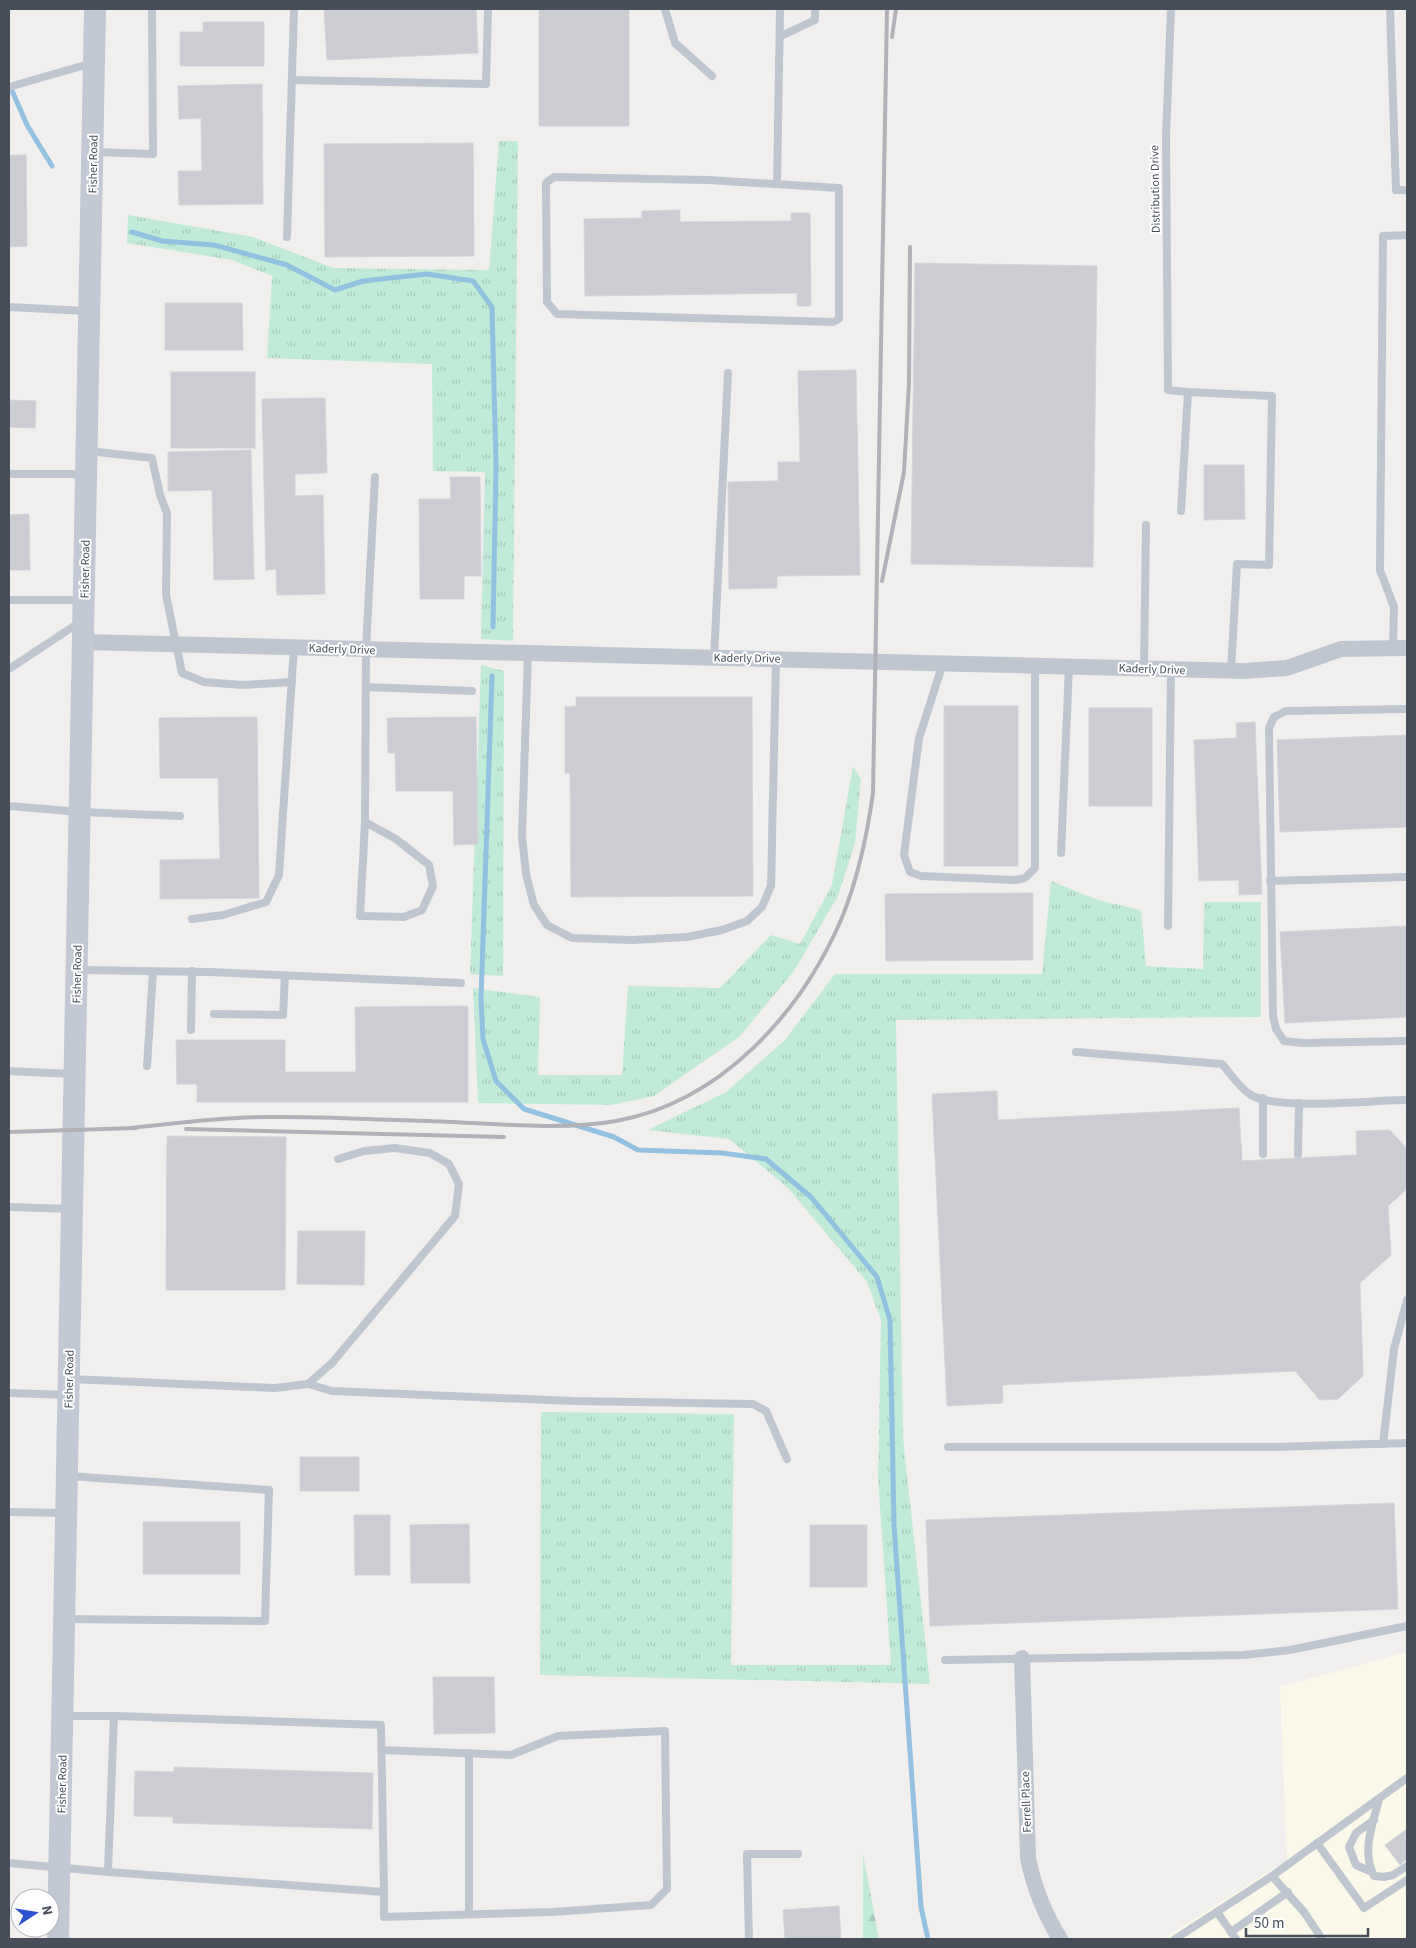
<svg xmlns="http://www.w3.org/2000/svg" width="1416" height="1948" font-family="'Source Sans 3',sans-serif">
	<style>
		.commercial { fill: #faf8e9 }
		.grass { fill: url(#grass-tufts) }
		.forest { fill: url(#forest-firs) }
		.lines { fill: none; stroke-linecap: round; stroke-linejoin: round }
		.stream { stroke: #93c1e2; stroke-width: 5 }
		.building { fill: #cccdd2; stroke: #d3d3d9 }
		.lane { stroke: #c0c6cf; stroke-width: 8 }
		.street { stroke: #c0c6cf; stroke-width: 16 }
		.secondary { stroke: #c3c8d5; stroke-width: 22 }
		.rail { stroke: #b1b2b8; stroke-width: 4 }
		.labels { text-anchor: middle; stroke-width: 4; stroke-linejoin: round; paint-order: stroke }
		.street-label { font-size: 12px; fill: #484e59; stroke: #fff }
	</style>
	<defs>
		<pattern id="grass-tufts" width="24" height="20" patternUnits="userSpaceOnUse" patternTransform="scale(1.25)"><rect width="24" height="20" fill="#c1ead9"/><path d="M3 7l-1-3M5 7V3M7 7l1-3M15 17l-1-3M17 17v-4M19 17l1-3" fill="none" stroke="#a7cabc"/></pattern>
		<pattern id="forest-firs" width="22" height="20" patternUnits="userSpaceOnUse" patternTransform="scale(1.25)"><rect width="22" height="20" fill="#c1ead9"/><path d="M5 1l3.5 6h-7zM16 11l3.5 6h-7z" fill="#a7cabc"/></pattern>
	</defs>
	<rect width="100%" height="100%" fill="#f1efee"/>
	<!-- commercial -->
	<polygon class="commercial" points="1407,1652 1407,1939 1163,1939 1287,1860 1280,1687"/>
	<!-- grass -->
	<g class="grass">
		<polygon points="499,141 518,141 513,641 481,639 485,472 433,471 432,364 267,358 272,276 232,260 127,243 128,215 253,237 333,268 489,270"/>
		<polygon points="481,665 504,671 503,976 470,974"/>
		<polygon points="853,766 861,779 855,843 838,896 794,971 739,1037 654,1096 611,1105 478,1103 473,988 540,997 538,1075 622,1075 628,986 720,988 771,935 800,944 832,885"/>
		<polygon points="1051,881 1098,900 1141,910 1146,966 1203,969 1204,902 1261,902 1261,1017 896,1020 903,1438 930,1684 540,1675 541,1412 734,1414 731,1665 891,1665 878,1478 881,1320 867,1282 788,1188 729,1139 648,1130 726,1092 784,1041 835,974 1042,974"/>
	</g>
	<!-- forest -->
	<polygon class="forest" points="863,1854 879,1939 863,1939"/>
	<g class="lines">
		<!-- stream -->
		<g class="stream">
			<polyline points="10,86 27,125 52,166"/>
			<polyline points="132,232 162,241 214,245 287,265 335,290 363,281 427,274 473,281 492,307 496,466 493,627"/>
			<polyline points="492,676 481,999 483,1039 496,1081 524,1109 614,1137 638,1150 722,1153 766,1159 811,1197 877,1277 890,1320 894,1525 921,1907 928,1939"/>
		</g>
	</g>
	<!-- building -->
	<g class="building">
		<polygon points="324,9 476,9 478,53 327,60"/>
		<rect x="539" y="9" width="90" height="117"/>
		<polygon points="203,22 264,22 264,66 180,66 180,32 203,32"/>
		<polygon points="262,84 263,204 179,205 178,171 202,171 201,118 179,119 178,86"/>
		<polygon points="473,143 474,256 325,257 324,144"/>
		<polygon points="9,155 26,155 27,246 9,247"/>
		<polygon points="680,210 680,222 791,221 791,213 810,213 811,306 797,306 797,293 585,296 584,219 642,218 642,211"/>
		<polygon points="915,263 1097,266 1093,567 911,564"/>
		<polygon points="165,303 242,303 243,350 165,350"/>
		<polygon points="856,370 860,575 777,576 777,588 729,589 728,482 778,481 778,462 800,462 798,371"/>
		<rect x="171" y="372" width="84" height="76"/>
		<polygon points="325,398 327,473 295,474 295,496 323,495 325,594 277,595 276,569 266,570 262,399"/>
		<polygon points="9,400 36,401 35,428 9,427"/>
		<polygon points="251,450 254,579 214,580 212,490 168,491 168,452"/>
		<polygon points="1204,465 1244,465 1245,519 1204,520"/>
		<polygon points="450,477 480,477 481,576 464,576 464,599 420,599 419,499 451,499"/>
		<polygon points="29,514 30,570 9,570 9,515"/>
		<polygon points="576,697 752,697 753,896 571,897 570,773 565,773 565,707 576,706"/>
		<rect x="944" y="706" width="74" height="160"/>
		<rect x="1089" y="708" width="63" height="98"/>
		<polygon points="257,717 259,898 160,899 160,860 220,859 218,778 160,778 159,718"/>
		<polygon points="476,717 478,844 454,845 453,791 396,791 395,753 388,753 387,718"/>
		<polygon points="1255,722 1262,894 1239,895 1239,880 1199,881 1194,740 1237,738 1236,723"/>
		<polygon points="1407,735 1407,827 1280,832 1277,740"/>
		<polygon points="1033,893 1033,960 886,961 885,894"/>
		<polygon points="1407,926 1407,1017 1285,1023 1280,932"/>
		<polygon points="468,1006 468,1102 197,1102 197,1084 177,1084 176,1040 285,1040 285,1072 356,1072 355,1007"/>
		<polygon points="997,1091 998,1120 1239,1108 1242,1161 1357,1155 1356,1131 1390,1130 1407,1149 1407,1189 1388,1206 1391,1255 1360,1283 1363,1376 1338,1399 1320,1400 1295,1371 1002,1385 1003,1403 947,1406 932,1094"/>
		<polygon points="167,1136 286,1137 285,1290 166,1290"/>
		<polygon points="298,1231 365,1231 364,1285 297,1284"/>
		<rect x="300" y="1457" width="59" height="34"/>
		<polygon points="1394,1503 1398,1609 930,1626 926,1520"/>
		<polygon points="354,1515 390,1515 390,1575 355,1575"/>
		<rect x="143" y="1522" width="97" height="52"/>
		<polygon points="469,1524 470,1583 411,1583 410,1525"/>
		<rect x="810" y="1525" width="57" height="62"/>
		<polygon points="433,1677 494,1677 495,1733 434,1734"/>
		<polygon points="174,1767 373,1773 372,1829 173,1823 173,1817 134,1816 135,1771 174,1772"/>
		<polygon points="1407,1829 1407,1859 1400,1865 1385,1845"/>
		<polygon points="839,1906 841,1939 785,1939 783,1910"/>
	</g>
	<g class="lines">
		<!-- lane -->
		<g class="lane">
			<polyline points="665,9 675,43 712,76"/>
			<polyline points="1171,9 1166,137 1168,390 1188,392 1181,511"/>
			<polyline points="1390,9 1396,190 1407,190"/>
			<polyline points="781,36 815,20 815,9"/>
			<polyline points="292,80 486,84 488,9"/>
			<polyline points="9,87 92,63"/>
			<polyline points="95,152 153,154 152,9"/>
			<polygon points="554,177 709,180 839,188 839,319 833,322 557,314 547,302 546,183"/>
			<polyline points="777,184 780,9"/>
			<polyline points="287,237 294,9"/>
			<polyline points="9,307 87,311"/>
			<polyline points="1188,392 1272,396 1269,565 1237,564 1231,671"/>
			<polyline points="88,451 152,458 160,495 167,513 166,595 182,673 204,682 242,685 292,682"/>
			<polyline points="9,474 85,474"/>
			<polyline points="9,600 82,600"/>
			<polyline points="1393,648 1394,607 1380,570 1383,236 1407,235"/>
			<polyline points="528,653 522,836 526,874 534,905 547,925 572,938 632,940 687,937 722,930 747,921 762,907 771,886 776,659"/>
			<polyline points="714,658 728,373"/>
			<polyline points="943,663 919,738 904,855 910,872 921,876 1015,880 1025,878 1035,868 1035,666"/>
			<polyline points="9,669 80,622"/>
			<polyline points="1144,669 1146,525"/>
			<polyline points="366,687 472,691"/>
			<polyline points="1407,709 1286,711 1274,717 1269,728 1273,1016 1276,1029 1284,1041 1303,1043 1407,1041"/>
			<polyline points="9,806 81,812 180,816"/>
			<polyline points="365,822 360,916 404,917 422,910 433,886 429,865 396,839 365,822 366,649 375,477"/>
			<polyline points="1061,853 1069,666"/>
			<polyline points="1270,881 1407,877"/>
			<polyline points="192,919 223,915 266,902 279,875 294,647"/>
			<polyline points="1168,926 1171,669"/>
			<polyline points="79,970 209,972 461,983"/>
			<polyline points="214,1014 283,1015 285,975"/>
			<polyline points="191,1030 192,971"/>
			<path d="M1076,1052L1222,1064C1231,1074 1239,1088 1251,1095C1277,1111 1373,1100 1407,1100"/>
			<polyline points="147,1066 153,971"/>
			<polyline points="9,1071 73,1074"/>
			<polyline points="1263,1154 1263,1098"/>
			<polyline points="1298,1154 1299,1103"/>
			<polyline points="9,1207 71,1209"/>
			<polyline points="70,1379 275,1388 308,1384 332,1363 455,1216 459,1184 449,1164 430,1153 395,1148 364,1151 338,1159"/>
			<polyline points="308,1384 332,1391 573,1401 753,1404 766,1411 787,1459"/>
			<polyline points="9,1393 67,1395"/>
			<polyline points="1383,1444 1394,1349 1407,1300"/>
			<polyline points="948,1447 1274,1447 1407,1443"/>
			<polyline points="9,1512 64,1513"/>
			<polyline points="66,1619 265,1621 269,1490 68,1476"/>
			<polyline points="945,1660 1244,1655 1290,1650 1407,1626"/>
			<polyline points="382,1750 511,1755 558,1736 665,1731 667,1889 651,1905 552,1912 384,1917 384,1892"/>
			<path d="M1379,1799C1373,1824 1361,1851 1374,1876L1384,1877L1393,1875L1407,1866"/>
			<polyline points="1317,1843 1364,1908 1407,1880"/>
			<polyline points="9,1863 108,1872 114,1716 64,1716"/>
			<polyline points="108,1872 384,1892 381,1725 114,1716"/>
			<polyline points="1372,1872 1356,1865 1349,1847 1356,1833 1374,1820"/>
			<polyline points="1272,1876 1304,1912 1322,1939"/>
			<polyline points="1217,1912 1236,1939"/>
			<polyline points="469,1914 469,1753"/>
			<polyline points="1231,1932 1288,1892"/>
			<polyline points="749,1939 747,1854 798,1854"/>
			<polyline points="1175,1939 1272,1876 1407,1778"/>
		</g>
		<!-- street -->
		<g class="street">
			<polyline points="83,642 1244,671 1287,668 1341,649 1407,648"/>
			<path d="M1022,1658L1028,1858C1034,1888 1044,1913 1060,1939"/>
		</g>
		<!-- secondary -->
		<polyline class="secondary" points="58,1939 95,9"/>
		<!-- rail -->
		<g class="rail">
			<polyline points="892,37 896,9"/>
			<polyline points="882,581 904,472 909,383 910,247"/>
			<path d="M130,1128C176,1123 224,1117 270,1117C323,1116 376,1120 429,1121C487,1123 561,1131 616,1121C721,1102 800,1014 841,920C858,879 867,836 873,793L887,9"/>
			<polyline points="186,1129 504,1137"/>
			<polyline points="9,1132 136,1128"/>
		</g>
	</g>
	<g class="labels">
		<!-- street labels -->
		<g class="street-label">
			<text transform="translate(93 164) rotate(-89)" y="4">Fisher Road</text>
			<text transform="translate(1155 189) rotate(-91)" y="4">Distribution Drive</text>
			<text transform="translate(85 569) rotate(-89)" y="4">Fisher Road</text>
			<text transform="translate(342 649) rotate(2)" y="4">Kaderly Drive</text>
			<text transform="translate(747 658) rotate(1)" y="4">Kaderly Drive</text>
			<text transform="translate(1152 669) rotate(2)" y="4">Kaderly Drive</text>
			<text transform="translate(77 974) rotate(-89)" y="4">Fisher Road</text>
			<text transform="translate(69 1379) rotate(-89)" y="4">Fisher Road</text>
			<text transform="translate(62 1784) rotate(-89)" y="4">Fisher Road</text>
			<text transform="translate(1026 1802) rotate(-92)" y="4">Ferrell Place</text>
		</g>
	</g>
	<!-- border -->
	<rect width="1416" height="1948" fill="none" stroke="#484e59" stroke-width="20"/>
	<!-- north arrow -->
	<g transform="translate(35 1913) rotate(78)"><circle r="24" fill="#ffffff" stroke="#b6b8bd"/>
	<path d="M0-4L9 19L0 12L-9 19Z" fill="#2d51cc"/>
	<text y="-8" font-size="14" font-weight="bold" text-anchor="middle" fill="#484e59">N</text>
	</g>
	<!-- scale -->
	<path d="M1246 1928v8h122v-8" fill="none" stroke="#484e59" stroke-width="2.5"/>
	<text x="1254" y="1928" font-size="15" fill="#484e59" stroke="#ffffff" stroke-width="4" paint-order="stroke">50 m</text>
</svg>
